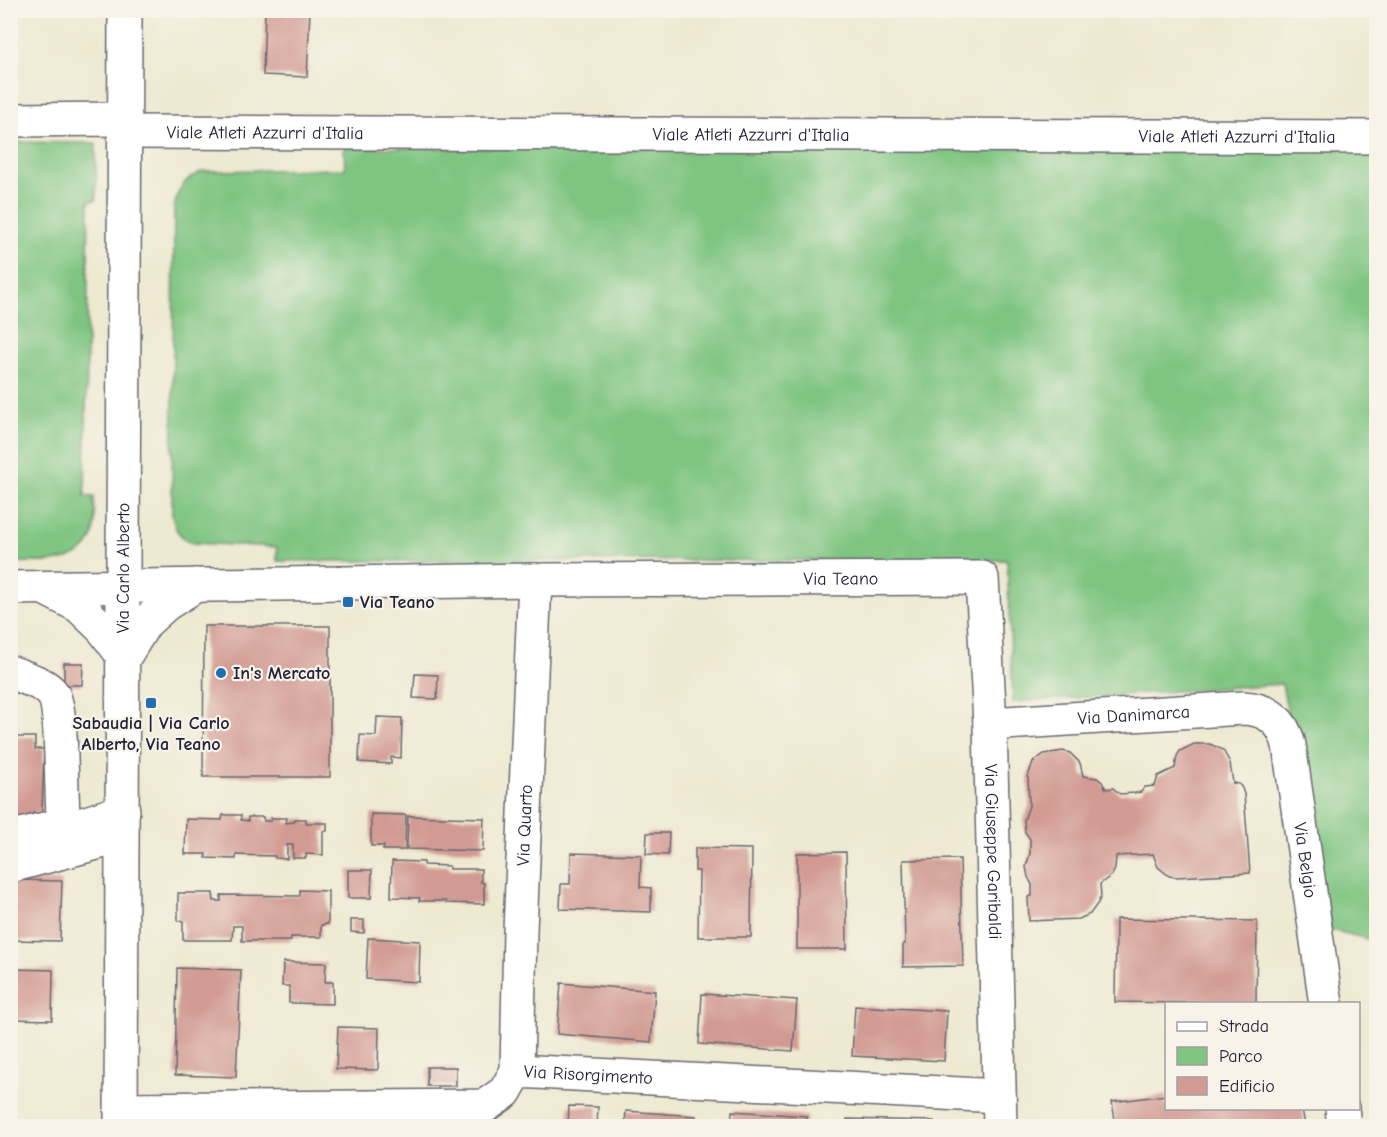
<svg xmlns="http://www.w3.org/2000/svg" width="1387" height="1137" font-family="'Comic Neue',sans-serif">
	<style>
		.green { fill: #7fc581; stroke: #50745e; stroke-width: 1.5 }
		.building { fill: #d19a92 }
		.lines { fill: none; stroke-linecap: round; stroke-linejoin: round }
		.minor-casing { stroke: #696870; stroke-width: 36 }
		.minor { stroke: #fff; stroke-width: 33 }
		.poi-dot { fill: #1f6fb2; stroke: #f7f3e8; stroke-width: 2 }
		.labels { text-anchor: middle; stroke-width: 4.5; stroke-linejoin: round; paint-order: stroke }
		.street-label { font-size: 18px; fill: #22223b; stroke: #f7f3e8 }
		.poi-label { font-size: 18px; font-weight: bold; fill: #22223b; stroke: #f7f3e8; text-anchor: start }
	</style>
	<rect width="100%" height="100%" fill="#f7f3e8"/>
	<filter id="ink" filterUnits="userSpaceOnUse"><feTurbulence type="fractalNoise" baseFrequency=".0167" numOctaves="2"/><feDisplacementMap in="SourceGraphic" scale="12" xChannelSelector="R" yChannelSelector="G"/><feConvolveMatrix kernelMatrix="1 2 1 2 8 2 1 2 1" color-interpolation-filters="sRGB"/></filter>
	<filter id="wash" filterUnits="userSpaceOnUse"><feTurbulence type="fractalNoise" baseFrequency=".008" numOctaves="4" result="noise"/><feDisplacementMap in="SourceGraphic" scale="24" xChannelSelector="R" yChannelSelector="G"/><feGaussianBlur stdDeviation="1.35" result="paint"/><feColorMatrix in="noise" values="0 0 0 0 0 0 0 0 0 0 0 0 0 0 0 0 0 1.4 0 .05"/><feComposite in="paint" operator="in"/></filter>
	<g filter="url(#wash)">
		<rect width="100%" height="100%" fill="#eee9d1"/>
		<!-- green -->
		<g class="green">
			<path d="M11,142L96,143V200L89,201L85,496L94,497C94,507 96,519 94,530C88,568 39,562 11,562Z"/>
			<path d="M344,148H1376V941L1331,930L1282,684L1013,702L1007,560L277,561V547L193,543C179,538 175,529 172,515L174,209C177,189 184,179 203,171L345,169Z"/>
		</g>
		<g id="blocks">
			<!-- building -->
			<g class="building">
				<polygon points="265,10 310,10 307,77 263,75"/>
				<polygon points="204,626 330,626 330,777 203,777"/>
				<polygon points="64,663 83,663 82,685 64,685"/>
				<polygon points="415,674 438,675 437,699 413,698"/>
				<polygon points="377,717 402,718 401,758 391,757 391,764 359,762 360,735 376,736"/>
				<polygon points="10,737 35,737 35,749 44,749 42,813 33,813 33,823 10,823"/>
				<polygon points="1194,744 1210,744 1223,750 1230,763 1233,783 1239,784 1242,788 1244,794 1250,873 1176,877 1169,876 1158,867 1153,854 1116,856 1115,869 1112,875 1100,884 1101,896 1098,903 1090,914 1079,919 1029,921 1028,897 1032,896 1032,885 1028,877 1026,867 1030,853 1030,839 1025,832 1024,820 1029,806 1028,776 1033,762 1044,754 1063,751 1070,753 1080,763 1083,776 1097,778 1102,782 1106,789 1113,788 1120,794 1135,793 1141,792 1145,787 1155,786 1158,776 1175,768 1177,756 1180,751"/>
				<polygon points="371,814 406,815 405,850 383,850 384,846 371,846"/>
				<polygon points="223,815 241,815 241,820 248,821 248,817 263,817 264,821 271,821 271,818 287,818 286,823 294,822 295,819 306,819 306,823 327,823 327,831 323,831 323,855 306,854 306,858 293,858 293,845 287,845 287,859 275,858 275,856 236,855 236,859 206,858 206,854 185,854 186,819 222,820"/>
				<polygon points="408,816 484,818 483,851 407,849"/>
				<polygon points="647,833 669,833 668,855 646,854"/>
				<polygon points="695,848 752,849 751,937 698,937 699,871 695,871"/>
				<polygon points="846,852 847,949 797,949 797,853"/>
				<polygon points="571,853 641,855 640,887 651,888 651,912 560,909 561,884 570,884"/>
				<polygon points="960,859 963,966 903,967 903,944 905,944 903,860"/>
				<polygon points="392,861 424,862 424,865 449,866 449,869 481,869 481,882 484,883 484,904 446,903 446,901 419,901 420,898 391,897"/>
				<polygon points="348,870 372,870 371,898 348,898"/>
				<polygon points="14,880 62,881 60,941 10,940 10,889 13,889"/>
				<polygon points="300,890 328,891 328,924 321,925 321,937 291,937 291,941 242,941 242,926 233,926 232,940 183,940 183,921 178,921 178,893 213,893 214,901 221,901 221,895 300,896"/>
				<polygon points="1116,919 1257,921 1256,1004 1115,1002"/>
				<polygon points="351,920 364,920 364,933 351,932"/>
				<polygon points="368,938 420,941 419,982 366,979"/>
				<polygon points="283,962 326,963 325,982 333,982 333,1004 289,1003 289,986 282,986"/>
				<polygon points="177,968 241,970 236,1077 175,1075"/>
				<polygon points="10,969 53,970 52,1020 10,1019"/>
				<polygon points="561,983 655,991 651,1042 557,1034"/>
				<polygon points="702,994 797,1000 793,1051 699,1044"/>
				<polygon points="855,1006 947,1011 944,1061 852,1056"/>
				<polygon points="338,1027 379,1028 378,1070 336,1069"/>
				<rect x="427" y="1067" width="29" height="19"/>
				<polygon points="1166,1095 1166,1108 1302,1108 1305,1126 1116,1126 1112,1102"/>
				<polygon points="569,1106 598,1107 597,1126 568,1126"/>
				<polygon points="626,1111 696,1116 695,1126 625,1126"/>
				<polygon points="732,1111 807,1116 806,1126 731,1126"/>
				<polygon points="847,1119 934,1121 934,1126 847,1126"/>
			</g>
		</g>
	</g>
	<g filter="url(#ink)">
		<use href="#blocks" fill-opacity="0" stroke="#696870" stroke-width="1.5"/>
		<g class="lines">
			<defs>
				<g id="minor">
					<polyline points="10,120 124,119"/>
					<path id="s1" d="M124,132L1376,137"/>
					<path id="s2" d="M10,588L535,580L982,578L990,724L1000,1126"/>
					<polyline points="46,589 79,606 103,629 124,657 145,623 166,604 196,585"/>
					<path d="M10,672C24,678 43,682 52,693C64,707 60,800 64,824"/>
					<path id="s3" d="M990,724L1243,708C1268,709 1283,721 1289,745L1326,1004"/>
					<polyline points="10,838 64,824 77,826 123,811"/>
					<polyline points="10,866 119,837"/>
					<path id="s4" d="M517,1071L520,931L535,580"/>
					<polyline points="1342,1108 1344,1126"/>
					<path id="s5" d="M122,1109L485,1106L505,1092L517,1071L999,1096"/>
					<path id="s6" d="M121,1126L125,10"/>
				</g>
			</defs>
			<!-- minor casing -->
			<use href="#minor" class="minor-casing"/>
			<!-- minor -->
			<use href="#minor" class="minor"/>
		</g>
	</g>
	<!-- markers -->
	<g class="poi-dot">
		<rect x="342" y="596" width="12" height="12" rx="3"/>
		<circle cx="221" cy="673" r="6"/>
		<rect x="145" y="697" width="12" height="12" rx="3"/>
	</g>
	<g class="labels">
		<!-- street labels -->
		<g class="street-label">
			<text dy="6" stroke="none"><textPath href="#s1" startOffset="141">Viale Atleti Azzurri d'Italia</textPath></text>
			<text dy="6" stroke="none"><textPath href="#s1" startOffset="627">Viale Atleti Azzurri d'Italia</textPath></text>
			<text dy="6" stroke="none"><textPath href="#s1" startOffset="1113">Viale Atleti Azzurri d'Italia</textPath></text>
			<text dy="6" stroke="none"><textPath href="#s6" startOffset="558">Via Carlo Alberto</textPath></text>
			<text dy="6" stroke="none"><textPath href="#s2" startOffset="831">Via Teano</textPath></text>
			<text dy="6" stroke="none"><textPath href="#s3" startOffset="144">Via Danimarca</textPath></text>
			<text dy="6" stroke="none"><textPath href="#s4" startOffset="246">Via Quarto</textPath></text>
			<text dy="6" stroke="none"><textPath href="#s2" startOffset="1246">Via Giuseppe Garibaldi</textPath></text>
			<text dy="6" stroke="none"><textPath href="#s3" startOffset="434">Via Belgio</textPath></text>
			<text dy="6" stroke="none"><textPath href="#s5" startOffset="483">Via Risorgimento</textPath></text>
		</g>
		<!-- poi labels -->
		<g class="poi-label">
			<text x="360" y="608">Via Teano</text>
			<text x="233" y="679">In's Mercato</text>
			<text x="151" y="729" text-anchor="middle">Sabaudia | Via Carlo<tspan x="151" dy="21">Alberto, Via Teano</tspan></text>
		</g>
	</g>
	<!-- margin -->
	<rect width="1387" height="1137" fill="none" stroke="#f7f3e8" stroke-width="36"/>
	<!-- legend -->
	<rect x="1165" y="1002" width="195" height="108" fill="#f7f3e8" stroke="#a29fa3" stroke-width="1.5"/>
	<rect x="1177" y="1022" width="30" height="9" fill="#ffffff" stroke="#a29fa3" stroke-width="1.5"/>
	<text x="1219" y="1032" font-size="18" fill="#22223b">Strada</text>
	<rect x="1177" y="1047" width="30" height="18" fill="#7fc581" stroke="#a29fa3" stroke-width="1.5"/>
	<text x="1219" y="1062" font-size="18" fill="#22223b">Parco</text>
	<rect x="1177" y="1077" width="30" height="18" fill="#d19a92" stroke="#a29fa3" stroke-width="1.5"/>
	<text x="1219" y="1092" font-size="18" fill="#22223b">Edificio</text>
</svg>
